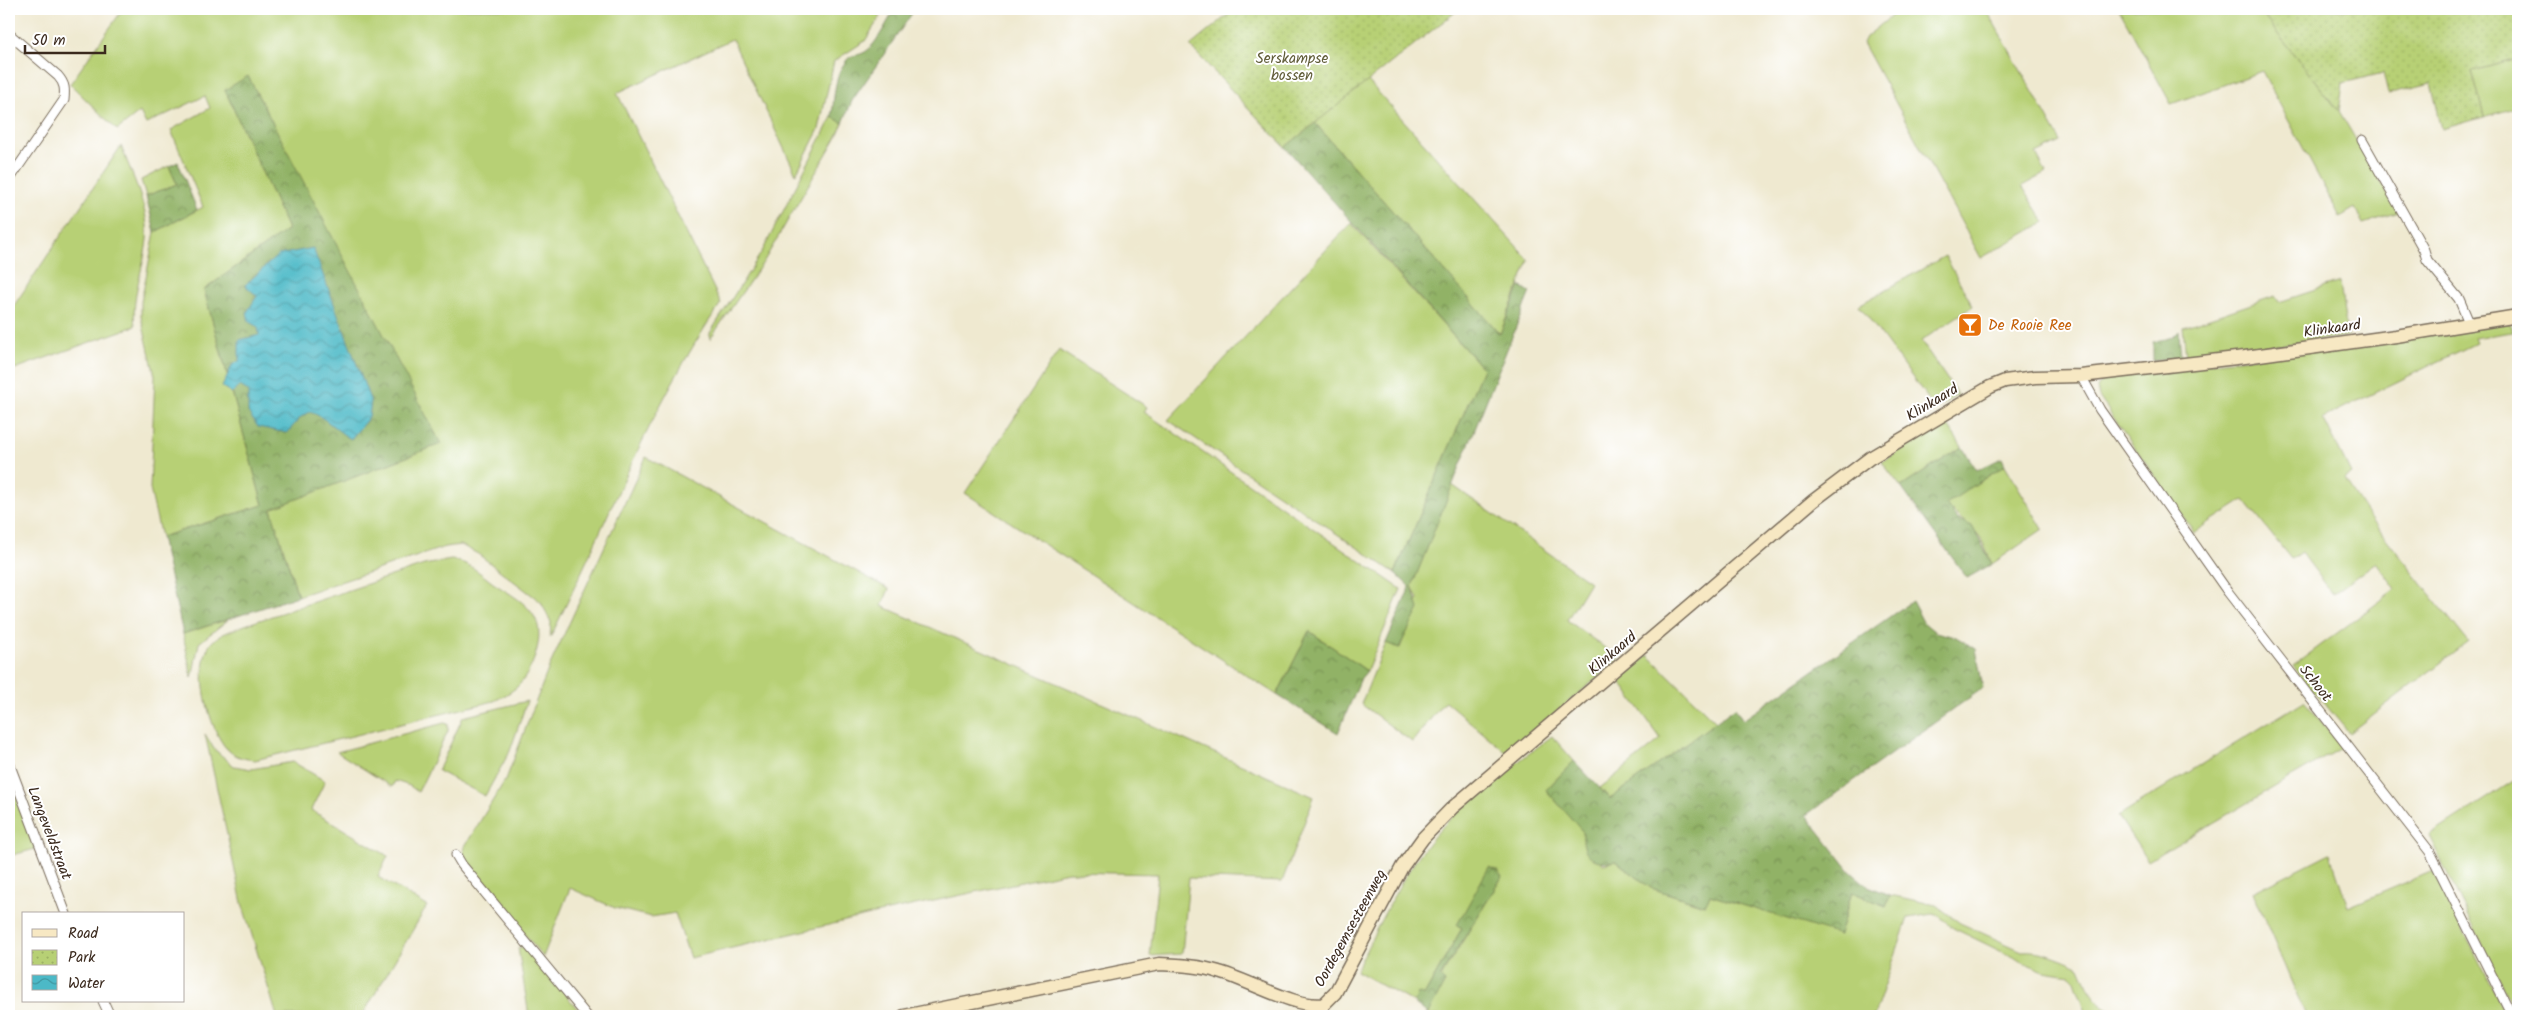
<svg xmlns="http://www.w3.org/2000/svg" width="2527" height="1025" font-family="Kalam,sans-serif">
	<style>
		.grass { fill: #b7d075; stroke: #797d4a }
		.forest { fill: url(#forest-crowns); stroke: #666e42 }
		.park { fill: url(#park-dots); stroke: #797d4a }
		.water { fill: url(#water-waves); stroke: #447272 }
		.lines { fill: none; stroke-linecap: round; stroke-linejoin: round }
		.street-casing { stroke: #7a6d5c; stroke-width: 11 }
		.secondary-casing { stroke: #7a6d5c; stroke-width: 15 }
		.street { stroke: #fff; stroke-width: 9 }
		.secondary { stroke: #f7e8c3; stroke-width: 12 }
		.labels { text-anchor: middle; stroke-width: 4; stroke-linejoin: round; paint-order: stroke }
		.park-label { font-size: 15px; fill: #605c38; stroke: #fff }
		.food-label { font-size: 15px; fill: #c56008; stroke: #fff; text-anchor: start }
		.street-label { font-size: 15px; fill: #3b2a1e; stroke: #fff }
	</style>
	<defs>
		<pattern id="forest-crowns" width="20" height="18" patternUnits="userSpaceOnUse" patternTransform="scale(1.25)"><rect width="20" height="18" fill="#91b266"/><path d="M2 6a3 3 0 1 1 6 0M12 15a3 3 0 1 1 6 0" fill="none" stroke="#789153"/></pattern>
		<pattern id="park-dots" width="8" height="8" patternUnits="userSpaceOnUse" patternTransform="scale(1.25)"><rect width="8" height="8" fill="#b7d075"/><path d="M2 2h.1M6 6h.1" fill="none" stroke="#9eb365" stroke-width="1.8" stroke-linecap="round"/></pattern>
		<pattern id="water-waves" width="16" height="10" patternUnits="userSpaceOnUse" patternTransform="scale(1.25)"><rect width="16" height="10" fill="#4cb9c7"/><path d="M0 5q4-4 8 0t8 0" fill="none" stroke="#4097a1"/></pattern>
	</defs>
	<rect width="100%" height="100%" fill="#fff"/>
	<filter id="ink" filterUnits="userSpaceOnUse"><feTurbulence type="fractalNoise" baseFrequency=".02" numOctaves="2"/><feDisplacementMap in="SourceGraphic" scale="10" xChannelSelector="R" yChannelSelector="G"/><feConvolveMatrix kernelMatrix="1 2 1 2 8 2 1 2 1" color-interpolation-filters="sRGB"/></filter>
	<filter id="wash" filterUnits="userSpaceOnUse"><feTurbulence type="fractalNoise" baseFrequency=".0096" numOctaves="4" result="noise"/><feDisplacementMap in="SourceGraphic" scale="20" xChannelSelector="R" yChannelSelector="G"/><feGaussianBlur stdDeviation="1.12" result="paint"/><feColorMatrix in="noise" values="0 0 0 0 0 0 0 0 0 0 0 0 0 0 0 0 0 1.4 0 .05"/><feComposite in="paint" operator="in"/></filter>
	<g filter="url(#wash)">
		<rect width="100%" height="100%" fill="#efe9d0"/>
		<!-- grass -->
		<g class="grass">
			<path d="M123,9H885L865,41L834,61L819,129L796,174L732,39L617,93L721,303C650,406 606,526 550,638L551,622L541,602L478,554L461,545L445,547L298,596L271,509L440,443L225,90L288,229L204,290L263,505L161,537L150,489L155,376L141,317V302L155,232L203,207L171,130L210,108L205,96L146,124L140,112L117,130L70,84Z"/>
			<polygon points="1900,9 1986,9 2061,142 2036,154 2046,173 2022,186 2045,222 1981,258 1863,43 1866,37"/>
			<polygon points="2119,9 2258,9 2339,111 2399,212 2363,224 2355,208 2340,217 2262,71 2171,104"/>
			<polygon points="2518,59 2518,107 2484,117 2472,71"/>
			<polygon points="1368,81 1529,260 1500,334 1315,123"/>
			<polygon points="832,117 843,123 836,138 764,261 710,339 710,333 763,250"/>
			<path d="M121,146C131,172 150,211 147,239C144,269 131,295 135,326L9,371V313Z"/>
			<polygon points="169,166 177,184 146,196 141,180"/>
			<polygon points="1351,223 1483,369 1395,573 1168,420"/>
			<polygon points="1945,256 1973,306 1921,341 1958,395 1935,408 1859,305"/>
			<polygon points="2340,282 2347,336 2186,357 2183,327 2275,296 2279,302"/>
			<polygon points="2510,323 2512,332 2474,338 2476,343 2323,418 2351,474 2345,479 2373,522 2468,642 2349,733 2293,666 2396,589 2376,562 2333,594 2301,552 2291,559 2244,500 2194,532 2099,397 2097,388 2104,377"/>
			<polygon points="1059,350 1147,407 1144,412 1401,589 1367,671 1309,631 1277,695 965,493"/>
			<polygon points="1945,421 1962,447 1901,487 1882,462"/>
			<polygon points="646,457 889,589 882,606 1314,797 1282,882 1189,878 1182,954 1150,956 1158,874 1068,872 883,912 690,958 675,913 651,917 615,908 570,888 543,957 469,866 463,855 465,846 507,777 549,667"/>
			<path d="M2005,465L2043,529L1992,564C1988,556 1985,545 1980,538C1970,524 1956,517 1945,504Z"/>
			<polygon points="1452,485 1590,582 1567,620 1620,659 1507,753 1445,701 1412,742 1361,704 1386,643 1400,648 1418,599 1412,586"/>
			<path d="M451,560C467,561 480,573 493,583C508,593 529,603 536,620C545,639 531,674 517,687C510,693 502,697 494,701L255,760C245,759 235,757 227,749C209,730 193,666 211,643C219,634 233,630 245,625L424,565Z"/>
			<polygon points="229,619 199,643 192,678 183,634"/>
			<polygon points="1648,655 1716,722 1610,799 1600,788 1661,739 1619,680"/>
			<polygon points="527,701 510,751 485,796 438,771 463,717"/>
			<polygon points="2304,701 2343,747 2148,861 2118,816"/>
			<polygon points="444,723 448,724 448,731 418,792 410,786 395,781 392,787 337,752"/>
			<polygon points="205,734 214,749 234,766 251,769 293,762 325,781 311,810 388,856 378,877 427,906 362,1016 277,1016 242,903"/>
			<path d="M1552,736L1574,761L1546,790L1584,832L1603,864L1616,861L1651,888L1704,905L1710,895L1839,934L1852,892L1886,906L1890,895L1936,905L1960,923L2022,951C2041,949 2063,959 2080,967C2094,999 2092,1003 2126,1016H2095L2086,1012L2075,980L2070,975L2044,971L2025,963L1953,928L1939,916L1932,914L1908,918L1874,1016H1426L1445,982L1440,978L1502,877L1457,925L1462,928L1424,996L1418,994L1414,1003L1356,971C1378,926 1399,879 1431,840C1464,799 1511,768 1552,736Z"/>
			<polygon points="9,778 35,849 9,856"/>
			<polygon points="2518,778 2518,1016 2429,836"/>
			<polygon points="2330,853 2348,907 2433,871 2507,1016 2306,1016 2253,892"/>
			<polygon points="527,946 583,1016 529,1016 518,948"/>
		</g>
		<!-- forest -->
		<g class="forest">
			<path d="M895,9H915L852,101L843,123L832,117C834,99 834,76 846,61C851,54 857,56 863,53C875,48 888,20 895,9Z"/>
			<polygon points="248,76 441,444 271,509 298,596 183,634 161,537 263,505 204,290 288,229 225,90"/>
			<polygon points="1315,123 1500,334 1520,286 1530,292 1412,586 1419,609 1399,648 1386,643 1410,587 1395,573 1483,369 1285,147"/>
			<polygon points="178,162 197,210 155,232 146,196 177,184 169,166"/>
			<polygon points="2179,331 2181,358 2153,361 2153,342 2173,337"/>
			<polygon points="1962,447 1977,470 2002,458 2005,465 1946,504 1957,519 1972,526 1992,564 1967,578 1901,487"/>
			<path d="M1912,601L1923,622L1935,632L1956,637L1976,649L1983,688L1806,815L1851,872L1868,886L1890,895L1886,906L1852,892L1839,935L1710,895L1705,905L1651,888L1616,861C1594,865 1581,855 1583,832L1546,790L1574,761L1610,799L1735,708L1743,720Z"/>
			<polygon points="1309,631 1367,671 1361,678 1338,733 1277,695"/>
			<polygon points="1489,867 1498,871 1502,877 1440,977 1445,982 1428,1014 1414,1003 1418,993 1424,996 1462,928 1457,925"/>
		</g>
		<!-- park -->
		<g class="park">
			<polygon points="1235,9 1459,9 1285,147 1190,46"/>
			<polygon points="2258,9 2518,9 2518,59 2472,71 2484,117 2442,129 2431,83 2388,94 2383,73 2343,83 2339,111"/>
		</g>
		<!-- water -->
		<path class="water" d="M313,248L371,402L369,417L351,439C336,431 326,417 310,412L301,417L287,433L258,427L248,412V391L240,386L232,393L222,387L232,365L239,361V340L259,335L258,327L249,322L247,312L257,296L245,285L278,255Z"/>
	</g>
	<g filter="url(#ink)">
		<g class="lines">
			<defs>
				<g id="street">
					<path d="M9,34L58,76C65,84 65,89 64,100L9,180"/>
					<polyline points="2362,140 2424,250 2427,260 2459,299 2470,325"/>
					<polyline points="2081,376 2100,410 2228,592 2430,852 2512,1016"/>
					<polyline points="9,763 66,914"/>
					<polyline points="456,855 462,865 587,1016"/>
					<polyline points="103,1001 110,1016"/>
					<polyline points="1322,1016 1324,1004"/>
				</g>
				<path id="secondary" d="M904,1016L1159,964C1179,965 1200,966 1219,972C1246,979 1299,1010 1324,1004L1335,993L1402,867L1423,838L1452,808L1813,501L1870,458L1990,387L2005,381L2035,377L2081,376L2245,357L2396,336L2518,316"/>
			</defs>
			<!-- street casing -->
			<use href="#street" class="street-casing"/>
			<!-- secondary casing -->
			<use href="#secondary" class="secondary-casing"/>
			<!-- street -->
			<use href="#street" class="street"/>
			<!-- secondary -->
			<use href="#secondary" class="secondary"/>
		</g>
	</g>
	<!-- icons -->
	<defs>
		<symbol id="bar-square" viewBox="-11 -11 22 22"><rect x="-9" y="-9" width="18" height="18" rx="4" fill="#e8710a" stroke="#fff"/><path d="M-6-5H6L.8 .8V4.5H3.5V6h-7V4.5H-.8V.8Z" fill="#fff"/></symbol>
	</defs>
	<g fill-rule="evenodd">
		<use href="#bar-square" x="1956" y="311" width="28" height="28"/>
	</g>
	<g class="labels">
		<!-- park labels -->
		<g class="park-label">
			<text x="1292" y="63">Serskampse<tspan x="1292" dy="17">bossen</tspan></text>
		</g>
		<!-- food labels -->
		<g class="food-label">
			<text x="1988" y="330">De Rooie Ree</text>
		</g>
		<!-- street labels -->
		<g class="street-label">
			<text transform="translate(2332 328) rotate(-8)" y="5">Klinkaard</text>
			<text transform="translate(1932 402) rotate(-31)" y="5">Klinkaard</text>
			<text transform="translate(1612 653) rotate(-40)" y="5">Klinkaard</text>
			<text transform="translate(2316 683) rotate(52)" y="5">Schoot</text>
			<text transform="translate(50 833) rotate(69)" y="5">Langeveldstraat</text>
			<text transform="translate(1350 928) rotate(-61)" y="5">Oordegemsesteenweg</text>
		</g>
	</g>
	<!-- margin -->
	<rect width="2527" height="1025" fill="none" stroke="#fff" stroke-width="30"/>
	<!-- legend -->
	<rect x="22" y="912" width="162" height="90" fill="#ffffff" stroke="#b1aaa5"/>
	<rect x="32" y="929" width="25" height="8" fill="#f7e8c3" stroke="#b1aaa5"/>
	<text x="68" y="938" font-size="15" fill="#3b2a1e">Road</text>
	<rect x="32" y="950" width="25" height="15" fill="url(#park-dots)" stroke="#b1aaa5"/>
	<text x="68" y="962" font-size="15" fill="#3b2a1e">Park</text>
	<rect x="32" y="975" width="25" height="15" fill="url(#water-waves)" stroke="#b1aaa5"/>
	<text x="68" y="988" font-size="15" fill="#3b2a1e">Water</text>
	<!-- scale -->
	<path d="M25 45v8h80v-8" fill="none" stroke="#3b2a1e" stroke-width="2.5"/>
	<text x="32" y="45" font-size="15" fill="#3b2a1e" stroke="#ffffff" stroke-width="4" paint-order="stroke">50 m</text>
</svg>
